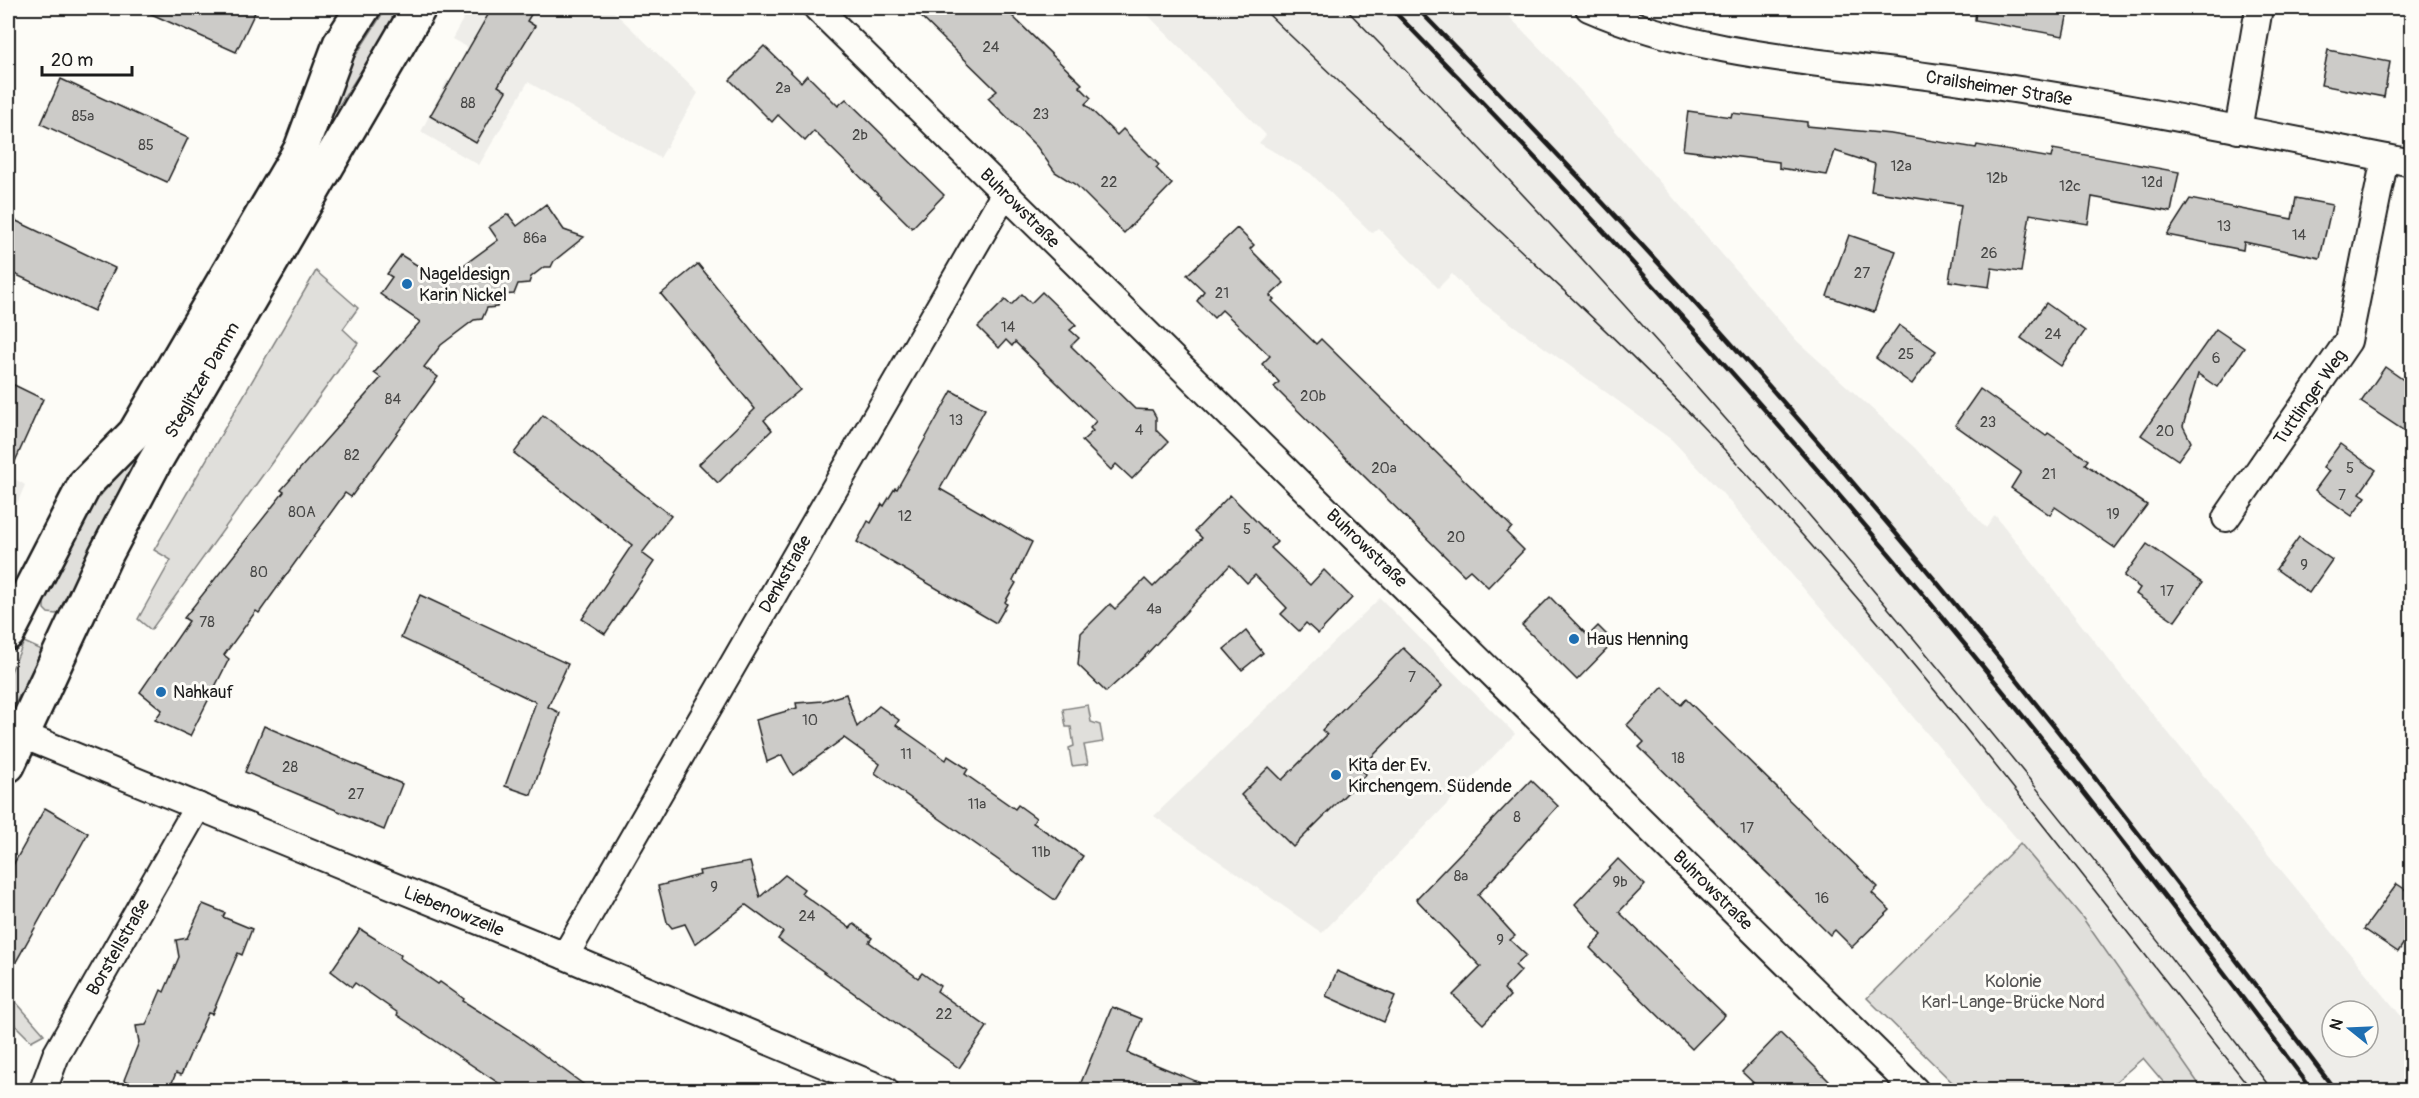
<svg xmlns="http://www.w3.org/2000/svg" width="2419" height="1098" font-family="Pangolin,sans-serif">
	<style>
		.built { fill: #eeede9; fill-rule: evenodd }
		.green { fill: #e0dfdb; stroke: #7e7e7c; stroke-width: 1.5 }
		.building { fill: #cccbc8; stroke: #1c1c1c; stroke-width: 1.5 }
		.lines { fill: none; stroke-linecap: round; stroke-linejoin: round }
		.minor-casing { stroke: #1c1c1c; stroke-width: 30 }
		.secondary-casing { stroke: #1c1c1c; stroke-width: 38 }
		.minor { stroke: #fdfcf7; stroke-width: 26 }
		.secondary { stroke: #fdfcf7; stroke-width: 33 }
		.tram { stroke: #1c1c1c; stroke-width: 1.5 }
		.rail { stroke: #1c1c1c; stroke-width: 4.5 }
		.poi-dot { fill: #1f6fb2; stroke: #fdfcf7; stroke-width: 2 }
		.labels { text-anchor: middle; stroke-width: 6; stroke-linejoin: round; paint-order: stroke }
		.number-label { font-size: 15px; fill: #484847 }
		.street-label { font-size: 18px; fill: #1c1c1c; stroke: #fdfcf7 }
		.poi-label { font-size: 18px; fill: #1c1c1c; stroke: #fdfcf7; text-anchor: start }
		.park-label { font-size: 18px; fill: #575655; stroke: #fdfcf7 }
	</style>
	<rect width="100%" height="100%" fill="#fdfcf7"/>
	<filter id="ink" filterUnits="userSpaceOnUse"><feTurbulence type="fractalNoise" baseFrequency=".0167" numOctaves="2"/><feDisplacementMap in="SourceGraphic" scale="12" xChannelSelector="R" yChannelSelector="G"/><feConvolveMatrix kernelMatrix="1 2 1 2 8 2 1 2 1" color-interpolation-filters="sRGB"/></filter>
	<g filter="url(#ink)">
		<!-- built -->
		<g class="built">
			<polygon points="469,8 610,8 698,93 660,158 528,82 479,165 421,132 447,80 450,81 469,48 452,39"/>
			<path d="M1141,8H1501L1581,91L1797,341L1915,448L1986,528L1995,515L2124,679L2411,1028V1090H2203L2070,901L1723,494L1672,440L1473,296L1452,274L1438,288L1378,228L1372,233L1310,173L1259,143L1266,135ZM2332,1011H2368V1047H2332Z"/>
			<polygon points="8,475 25,485 8,525"/>
			<polygon points="1380,598 1515,734 1322,933 1154,816"/>
		</g>
		<!-- green -->
		<g class="green">
			<polygon points="386,8 401,8 326,126 349,66"/>
			<polygon points="316,271 358,308 343,329 358,343 151,630 138,619 171,560 154,550"/>
			<polygon points="142,446 147,449 61,611 56,614 48,613 44,609 44,601 96,501"/>
			<polygon points="24,642 42,650 15,704 9,707 8,678"/>
			<polygon points="1088,705 1091,722 1100,725 1103,742 1084,745 1088,764 1072,766 1069,748 1074,746 1071,727 1066,727 1063,709"/>
			<polygon points="2020,843 2082,917 2203,1090 2170,1090 2143,1058 2106,1090 1960,1090 1867,998"/>
			<polygon points="8,993 44,1034 31,1041 8,1018"/>
		</g>
		<!-- building -->
		<g class="building">
			<polygon points="138,8 257,8 236,52"/>
			<polygon points="492,8 535,8 527,21 535,26 498,86 506,91 476,143 430,116"/>
			<polygon points="912,8 1004,8 1082,84 1079,86 1091,98 1085,104 1117,135 1123,129 1159,165 1156,168 1172,184 1124,233 1076,185 1055,172 1037,147 988,98 997,91"/>
			<polygon points="1976,8 2069,8 2063,36 1975,20"/>
			<polygon points="764,46 801,82 807,75 838,106 846,99 944,195 912,228 814,131 805,141 778,115 772,122 730,80"/>
			<polygon points="2328,50 2390,62 2384,97 2321,85"/>
			<polygon points="61,79 188,138 167,182 41,124"/>
			<polygon points="1688,111 1731,117 1732,113 1807,122 1807,126 1891,134 1976,148 1977,145 2051,158 2053,149 2179,172 2171,212 2092,197 2088,224 2030,214 2021,272 1992,268 1989,287 1949,281 1961,205 1871,191 1875,164 1835,151 1827,175 1779,168 1779,162 1683,150"/>
			<polygon points="2296,198 2332,205 2320,258 2244,242 2243,250 2167,235 2190,199 2292,219"/>
			<polygon points="546,204 564,230 584,237 554,261 551,267 544,267 531,277 529,283 518,284 514,294 501,295 497,307 487,308 482,319 474,320 441,345 424,367 438,377 351,497 345,493 259,613 256,611 224,655 229,659 190,736 155,720 162,710 140,692 189,621 184,618 284,492 281,490 381,378 374,373 420,322 380,294 392,277 387,274 401,255 442,281 498,240 489,227 508,214 517,226"/>
			<polygon points="8,217 115,268 94,311 8,271"/>
			<polygon points="1237,228 1254,245 1250,249 1284,283 1270,296 1274,299 1272,301 1316,344 1321,339 1512,527 1507,533 1524,550 1488,587 1470,570 1464,575 1274,387 1279,382 1262,364 1270,356 1222,310 1214,318 1197,301 1204,291 1187,275"/>
			<polygon points="1849,235 1896,251 1874,312 1827,296"/>
			<polygon points="698,264 800,390 764,420 772,430 718,483 699,464 755,409 661,294"/>
			<polygon points="1042,292 1076,325 1070,330 1079,338 1071,346 1135,409 1152,410 1156,417 1156,430 1168,442 1132,479 1116,464 1111,470 1082,441 1093,431 1090,428 1096,421 1015,342 1012,346 1006,340 999,348 978,327 1005,300 1011,305 1022,294 1031,303"/>
			<polygon points="2046,303 2085,331 2061,366 2021,338"/>
			<polygon points="1899,325 1936,351 1912,384 1876,358"/>
			<polygon points="2216,329 2244,348 2217,387 2198,374 2183,426 2191,442 2178,460 2141,435"/>
			<polygon points="2385,367 2412,386 2412,436 2361,402"/>
			<polygon points="8,382 43,399 8,477"/>
			<polygon points="1980,389 2046,436 2048,433 2088,460 2085,464 2147,505 2115,548 2055,507 2050,515 2011,488 2021,472 1955,425"/>
			<polygon points="952,391 985,409 940,489 1032,542 1013,581 1016,583 1005,602 1007,604 996,623 857,542 868,521 871,523 882,504 884,506 895,488 897,489"/>
			<polygon points="543,415 671,516 642,553 654,562 605,634 582,619 632,545 514,453"/>
			<polygon points="2340,444 2376,470 2360,493 2366,497 2352,516 2315,490 2329,471 2323,467"/>
			<polygon points="1230,495 1277,542 1271,548 1310,585 1324,570 1352,598 1318,634 1306,623 1299,631 1281,614 1287,608 1255,575 1247,583 1230,565 1143,658 1106,692 1078,665 1081,633 1110,604 1115,609 1145,579 1153,587 1202,538 1195,531"/>
			<polygon points="2299,537 2332,560 2309,593 2276,569"/>
			<polygon points="2147,544 2202,583 2175,621 2136,594 2140,588 2124,576"/>
			<polygon points="420,595 568,664 548,707 560,713 531,795 505,786 536,702 401,638"/>
			<polygon points="1550,597 1588,636 1598,626 1614,642 1577,680 1522,625"/>
			<polygon points="1246,631 1263,653 1242,670 1224,649"/>
			<polygon points="1403,648 1442,686 1360,769 1366,774 1293,847 1241,795 1269,767 1282,780 1327,735 1322,730"/>
			<polygon points="1663,687 1681,705 1686,699 1878,887 1872,893 1890,910 1852,947 1835,930 1830,935 1639,747 1644,742 1627,725"/>
			<polygon points="846,694 857,727 879,706 899,720 896,725 946,760 948,756 968,769 965,774 1015,809 1018,805 1036,818 1033,823 1083,856 1055,900 875,773 880,764 844,738 793,775 782,755 767,762 756,720 797,708 796,703 823,701"/>
			<polygon points="264,726 402,784 384,830 245,772"/>
			<polygon points="1531,780 1558,806 1478,895 1515,936 1510,940 1526,955 1515,965 1521,971 1504,989 1510,996 1483,1024 1453,995 1481,967 1416,899"/>
			<polygon points="45,808 88,833 8,976 8,874"/>
			<polygon points="1618,859 1645,885 1619,912 1725,1015 1692,1049 1590,948 1602,935 1575,904"/>
			<polygon points="750,862 760,897 785,875 804,889 801,893 850,928 854,924 872,938 869,942 918,978 922,973 940,986 937,991 987,1027 959,1068 778,939 783,932 746,905 695,944 685,924 672,928 667,922 658,886 700,875 699,871"/>
			<polygon points="2397,884 2412,894 2412,930 2398,952 2364,929"/>
			<polygon points="203,904 225,913 223,917 252,929 242,955 238,953 212,1014 208,1013 181,1075 176,1073 169,1090 149,1090 124,1080 139,1042 136,1026 146,1025 161,990 164,992 179,957 176,940 187,938"/>
			<polygon points="360,929 401,955 400,958 438,984 440,982 464,999 463,1001 518,1036 591,1090 509,1090 397,1015 398,1013 355,983 352,987 331,971"/>
			<polygon points="1337,971 1395,996 1384,1022 1326,996"/>
			<polygon points="1112,1007 1142,1019 1128,1053 1217,1090 1078,1090"/>
			<polygon points="1780,1033 1807,1059 1838,1090 1761,1090 1742,1072"/>
		</g>
		<g class="lines">
			<defs>
				<g id="minor">
					<polyline points="817,8 1915,1090"/>
					<path d="M1589,8C1705,59 1836,62 1961,81C2112,103 2262,134 2412,163"/>
					<polyline points="2238,130 2259,8"/>
					<polyline points="2226,518 2348,341 2385,158"/>
					<polyline points="8,729 565,956 885,1090"/>
					<polyline points="565,956 1005,193"/>
					<polyline points="43,1090 56,1055 198,806"/>
				</g>
				<g id="secondary">
					<polyline points="8,633 85,484 135,433 301,149 340,44 363,8"/>
					<polyline points="8,765 105,556 153,465 419,8"/>
				</g>
			</defs>
			<!-- minor casing -->
			<use href="#minor" class="minor-casing"/>
			<!-- secondary casing -->
			<use href="#secondary" class="secondary-casing"/>
			<!-- minor -->
			<use href="#minor" class="minor"/>
			<!-- secondary -->
			<use href="#secondary" class="secondary"/>
			<!-- tram -->
			<g class="tram">
				<path d="M1262,8C1406,149 1560,280 1701,425C1899,631 2074,867 2252,1090"/>
				<path d="M1345,8C1677,348 1986,711 2272,1090"/>
			</g>
			<!-- rail -->
			<g class="rail">
				<path d="M1391,8C1583,204 1767,406 1942,617C2070,771 2192,930 2312,1090"/>
				<path d="M1417,8C1571,166 1722,328 1865,497C2029,689 2183,889 2335,1090"/>
			</g>
		</g>
	</g>
	<!-- markers -->
	<g class="poi-dot">
		<circle cx="407" cy="284" r="6"/>
		<circle cx="1574" cy="639" r="6"/>
		<circle cx="161" cy="692" r="6"/>
		<circle cx="1336" cy="775" r="6"/>
	</g>
	<g class="labels">
		<!-- number labels -->
		<g class="number-label">
			<text x="991" y="52">24</text>
			<text x="783" y="93">2a</text>
			<text x="468" y="108">88</text>
			<text x="1041" y="119">23</text>
			<text x="83" y="121">85a</text>
			<text x="860" y="140">2b</text>
			<text x="146" y="150">85</text>
			<text x="1901" y="171">12a</text>
			<text x="1997" y="183">12b</text>
			<text x="1109" y="187">22</text>
			<text x="2152" y="187">12d</text>
			<text x="2070" y="191">12c</text>
			<text x="2224" y="231">13</text>
			<text x="2299" y="240">14</text>
			<text x="535" y="243">86a</text>
			<text x="1989" y="258">26</text>
			<text x="1862" y="278">27</text>
			<text x="1222" y="298">21</text>
			<text x="1008" y="332">14</text>
			<text x="2053" y="339">24</text>
			<text x="1906" y="359">25</text>
			<text x="2216" y="363">6</text>
			<text x="1313" y="401">20b</text>
			<text x="393" y="404">84</text>
			<text x="956" y="425">13</text>
			<text x="1988" y="427">23</text>
			<text x="1139" y="435">4</text>
			<text x="2165" y="436">20</text>
			<text x="352" y="460">82</text>
			<text x="1384" y="473">20a</text>
			<text x="2350" y="473">5</text>
			<text x="2049" y="479">21</text>
			<text x="2342" y="500">7</text>
			<text x="302" y="517">80A</text>
			<text x="2113" y="519">19</text>
			<text x="905" y="521">12</text>
			<text x="1247" y="534">5</text>
			<text x="1456" y="542">20</text>
			<text x="2304" y="570">9</text>
			<text x="259" y="577">80</text>
			<text x="2167" y="596">17</text>
			<text x="1154" y="614">4a</text>
			<text x="207" y="627">78</text>
			<text x="1412" y="682">7</text>
			<text x="810" y="725">10</text>
			<text x="906" y="759">11</text>
			<text x="1678" y="763">18</text>
			<text x="290" y="772">28</text>
			<text x="356" y="799">27</text>
			<text x="977" y="809">11a</text>
			<text x="1517" y="822">8</text>
			<text x="1747" y="833">17</text>
			<text x="1041" y="857">11b</text>
			<text x="1461" y="881">8a</text>
			<text x="1620" y="887">9b</text>
			<text x="714" y="892">9</text>
			<text x="1822" y="903">16</text>
			<text x="807" y="921">24</text>
			<text x="1500" y="945">9</text>
			<text x="944" y="1019">22</text>
		</g>
		<!-- street labels -->
		<g class="street-label">
			<text transform="translate(1999 88) rotate(9)" y="6">Crailsheimer Straße</text>
			<text transform="translate(1020 208) rotate(45)" y="6">Buhrowstraße</text>
			<text transform="translate(202 380) rotate(-60)" y="6">Steglitzer Damm</text>
			<text transform="translate(2310 397) rotate(-55)" y="6">Tuttlinger Weg</text>
			<text transform="translate(1367 548) rotate(44)" y="6">Buhrowstraße</text>
			<text transform="translate(785 574) rotate(-60)" y="6">Denkstraße</text>
			<text transform="translate(1713 890) rotate(45)" y="6">Buhrowstraße</text>
			<text transform="translate(454 911) rotate(22)" y="6">Liebenowzeile</text>
			<text transform="translate(118 947) rotate(-60)" y="6">Borstellstraße</text>
		</g>
		<!-- poi labels -->
		<g class="poi-label">
			<text x="419" y="280">Nageldesign<tspan x="419" dy="21">Karin Nickel</tspan></text>
			<text x="1586" y="645">Haus Henning</text>
			<text x="173" y="698">Nahkauf</text>
			<text x="1348" y="771">Kita der Ev.<tspan x="1348" dy="21">Kirchengem. Südende</tspan></text>
		</g>
		<!-- park labels -->
		<g class="park-label">
			<text x="2013" y="987">Kolonie<tspan x="2013" dy="21">Karl-Lange-Brücke Nord</tspan></text>
		</g>
	</g>
	<!-- margin -->
	<rect width="2419" height="1098" fill="none" stroke="#fdfcf7" stroke-width="30"/>
	<rect x="15" y="15" width="2389" height="1068" fill="none" stroke="#1c1c1c" stroke-width="2" filter="url(#ink)"/>
	<!-- north arrow -->
	<g transform="translate(2350 1029) rotate(288)"><circle r="28" fill="#fdfcf7" stroke="#a3a29f" stroke-width="1.5"/>
	<path d="M0-4.5L10 22L0 15L-10 22Z" fill="#1f6fb2"/>
	<text y="-9" font-size="16" font-weight="bold" text-anchor="middle" fill="#1c1c1c">N</text>
	</g>
	<!-- scale -->
	<path d="M42 66v9h90v-9" fill="none" stroke="#1c1c1c" stroke-width="3"/>
	<text x="51" y="66" font-size="18" fill="#1c1c1c" stroke="#fdfcf7" stroke-width="4.5" paint-order="stroke">20 m</text>
</svg>
